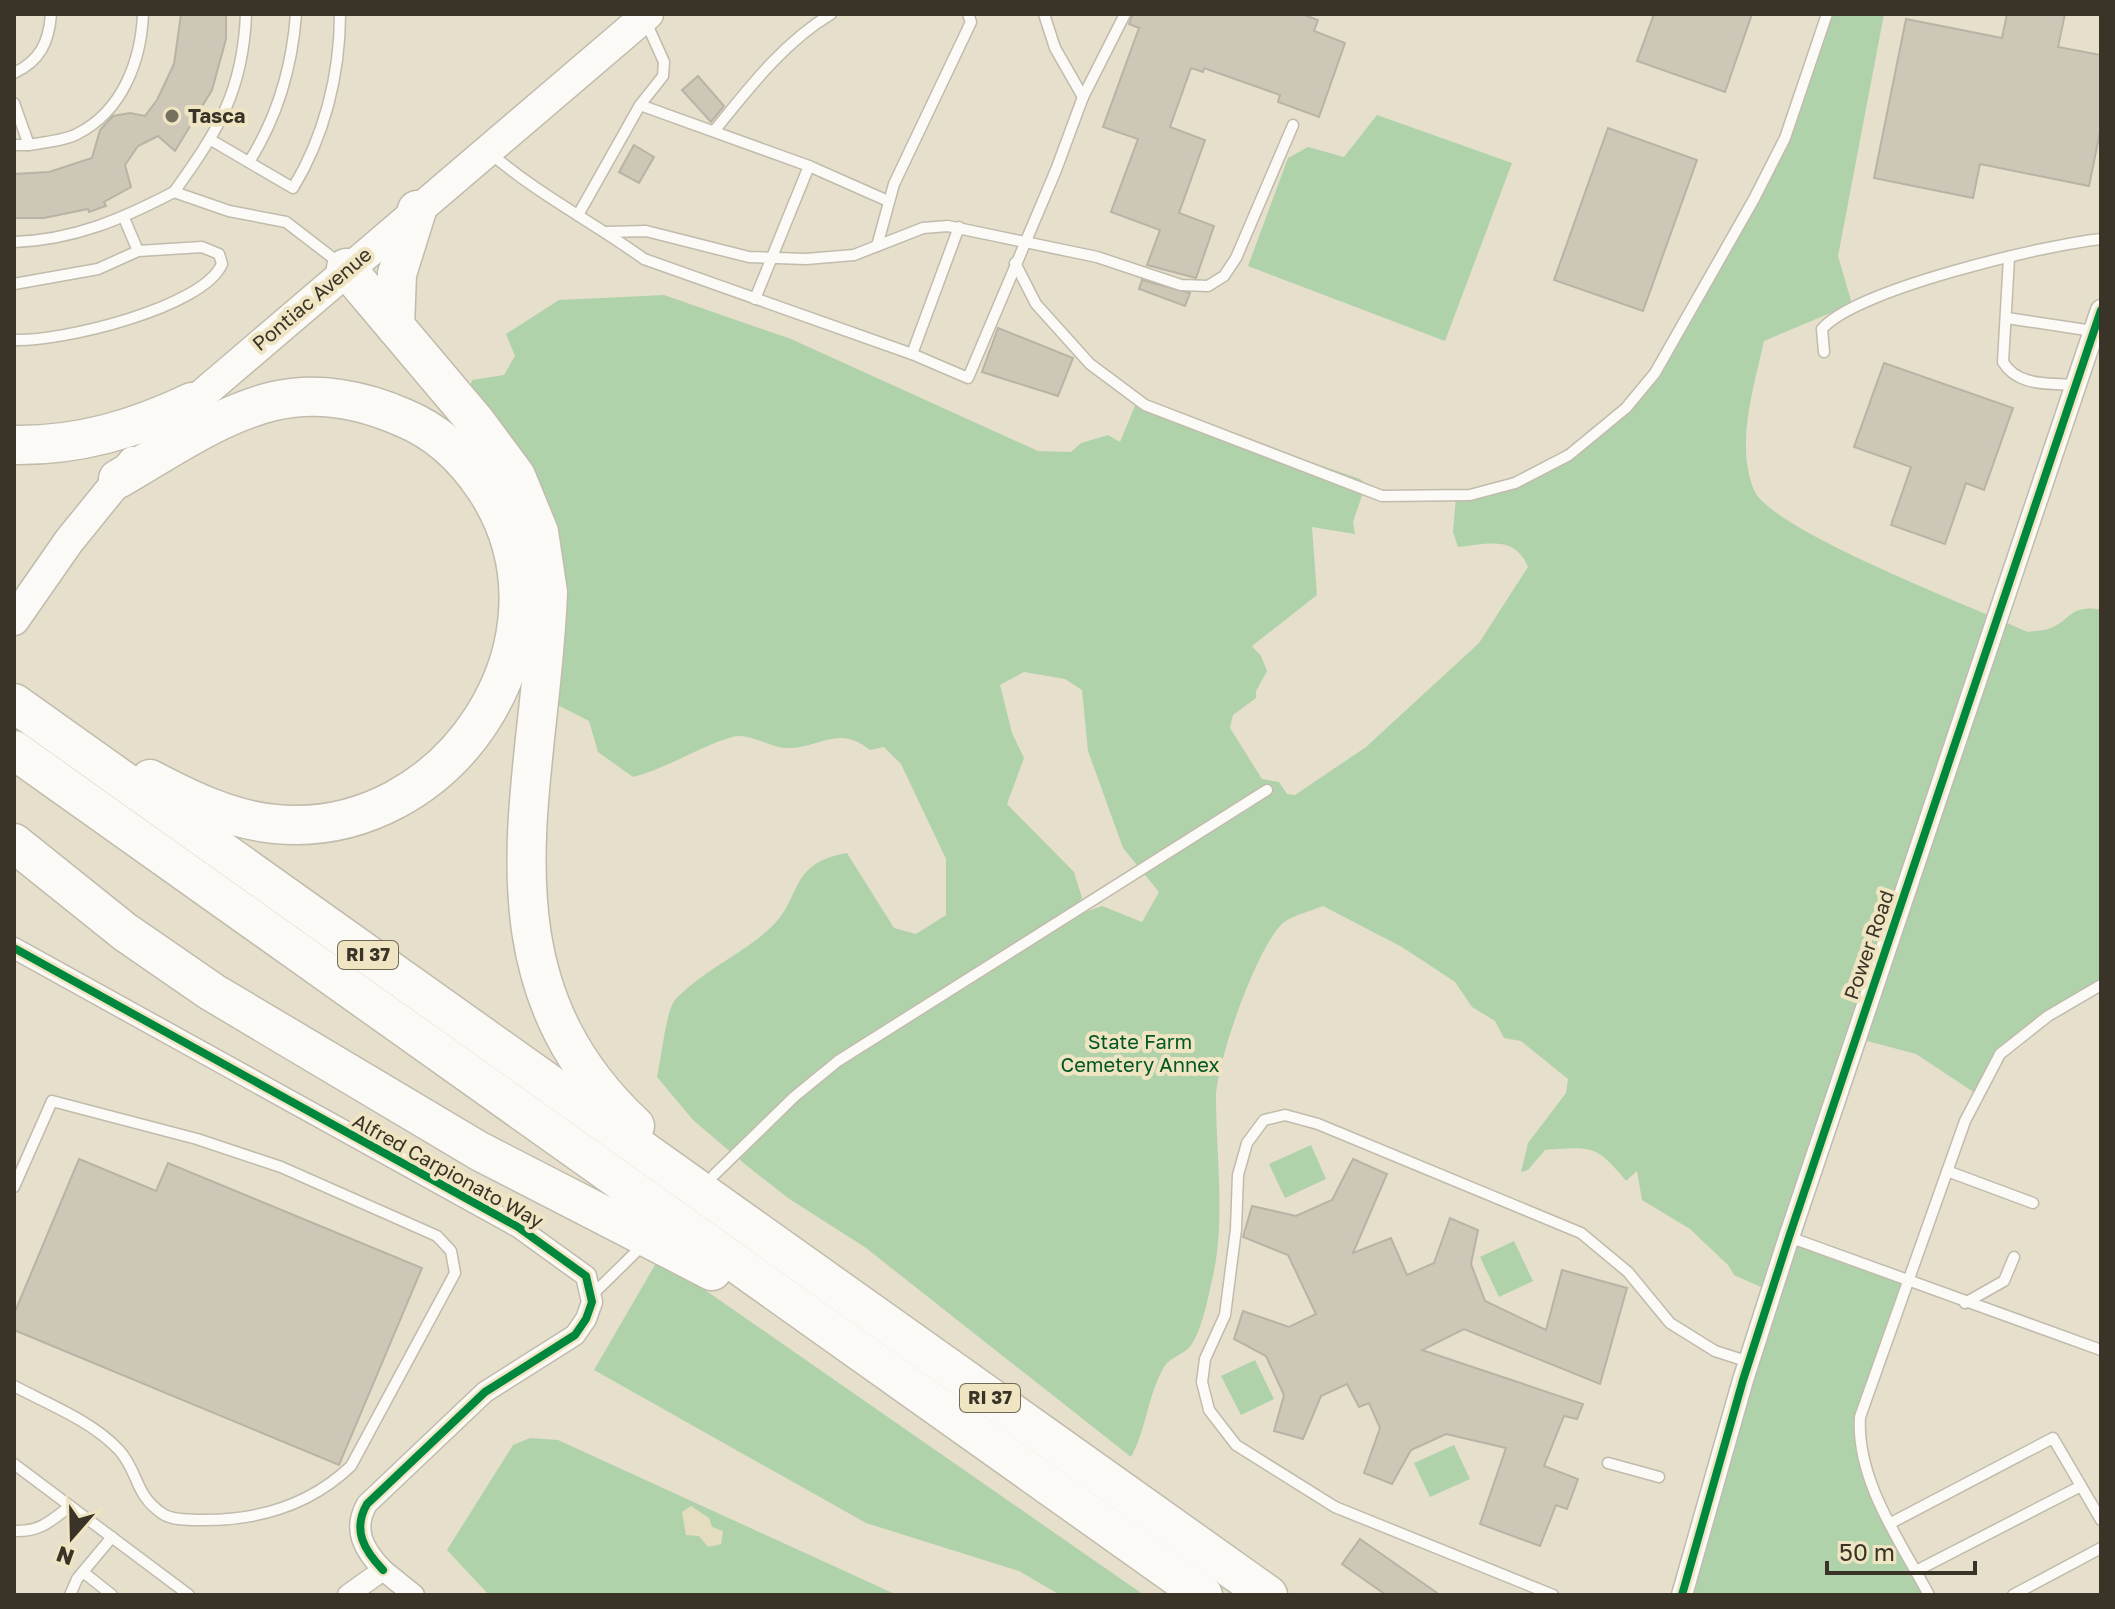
<svg xmlns="http://www.w3.org/2000/svg" width="2115" height="1609" font-family="'Golos Text',sans-serif">
	<style>
		.green { fill: #b0d2ab; fill-rule: evenodd }
		.sand { fill: #e5ddc0 }
		.building { fill: #cdc7b8; stroke: #b8b3a4; stroke-width: 2 }
		.lines { fill: none; stroke-linecap: round; stroke-linejoin: round }
		.service-casing { stroke: #c1bbac; stroke-width: 13 }
		.minor-casing { stroke: #c1bbac; stroke-width: 23 }
		.secondary-casing { stroke: #c1bbac; stroke-width: 33 }
		.motorway-casing { stroke: #c1bbac; stroke-width: 41 }
		.service { stroke: #fbfaf7; stroke-width: 10 }
		.minor { stroke: #fbfaf7; stroke-width: 20 }
		.secondary { stroke: #fbfaf7; stroke-width: 30 }
		.motorway { stroke: #fbfaf7; stroke-width: 38 }
		.cycleway-casing { stroke: #f0e5c2; stroke-width: 13 }
		.cycleway { stroke: #00873e; stroke-width: 8 }
		.poi-dot { fill: #767061; stroke: #f0e5c2; stroke-width: 3 }
		.labels { text-anchor: middle; stroke-width: 8; stroke-linejoin: round; paint-order: stroke }
		.shield { fill: #f0e5c2; stroke: #706956; stroke-width: 2 }
		.shield-label { font-size: 18px; font-weight: bold; fill: #393427 }
		.poi-label { font-size: 20px; font-weight: bold; fill: #393427; stroke: #f0e5c2; text-anchor: start }
		.street-label { font-size: 20px; fill: #393427; stroke: #f0e5c2 }
		.park-label { font-size: 20px; fill: #015823; stroke: #f0e5c2 }
	</style>
	<rect width="100%" height="100%" fill="#e6dfcc"/>
	<!-- green -->
	<g class="green">
		<path d="M1826,14H1884L1838,256L1852,304L1764,341C1754,388 1735,443 1754,490C1770,530 1980,610 2028,632C2034,631 2042,631 2048,629C2070,622 2070,603 2101,610V986L2013,1042L1975,1093L1916,1054L1856,1038L1789,1236L1904,1284L1858,1422V1452L1926,1595H1681L1770,1291L1734,1275L1728,1265L1690,1229L1642,1200L1637,1171L1626,1181C1596,1144 1591,1147 1545,1150L1528,1170L1521,1172L1528,1143L1566,1093L1568,1079L1521,1041L1504,1038L1495,1021L1472,1007L1455,982L1402,947L1323,906C1311,911 1293,915 1283,923C1257,946 1216,1063 1216,1098C1216,1154 1226,1225 1212,1280C1208,1299 1202,1328 1192,1344C1186,1354 1170,1357 1164,1367C1147,1397 1147,1428 1131,1457L866,1248L788,1198L746,1165L693,1120L657,1077C661,1061 666,1010 675,1000C702,971 739,956 768,930C804,900 785,864 847,853L894,928L916,934L946,915V859L901,764L884,747L870,750C838,724 821,748 787,748C770,748 749,732 732,737C698,747 668,768 633,777L598,752L589,721L542,697L466,402L472,380L504,375L515,356L506,334L559,300L664,295L791,339L1038,451L1071,452L1081,443L1108,435L1120,442L1136,403H1141L1360,479L1366,484L1353,522L1355,534L1312,527L1317,595L1252,646L1261,656L1267,671L1256,691V698L1233,715L1230,728L1262,779L1279,782L1287,794L1295,795L1366,747L1479,643L1528,567C1515,535 1487,544 1458,547L1453,532L1456,496L1539,468L1635,401L1786,137ZM1024,672L1065,679L1082,690L1088,751L1123,848L1159,892L1142,922L1102,906L1062,920L1082,898L1074,872L1007,804L1024,758L1012,733L1000,685Z"/>
		<polygon points="1377,115 1512,163 1445,341 1248,266 1288,158 1308,147 1344,157"/>
		<polygon points="1311,1145 1326,1179 1285,1198 1269,1164"/>
		<polygon points="1514,1241 1533,1281 1499,1297 1480,1257"/>
		<polygon points="659,1258 1144,1595 1060,1595 1019,1571 866,1523 594,1370"/>
		<polygon points="1255,1360 1274,1399 1241,1415 1221,1376"/>
		<polygon points="530,1438 558,1440 897,1595 489,1595 447,1550 513,1445"/>
		<polygon points="1454,1445 1470,1479 1430,1497 1414,1463"/>
	</g>
	<!-- sand -->
	<polygon class="sand" points="691,1506 709,1518 712,1527 723,1531 721,1544 708,1547 699,1536 686,1535 682,1512"/>
	<!-- building -->
	<g class="building">
		<polygon points="181,14 226,14 226,39 212,90 175,151 158,136 138,146 125,165 131,187 104,202 106,206 89,212 88,209 44,218 14,218 14,174 49,172 92,158 100,130 113,116 130,113 145,116 157,100 174,64"/>
		<polygon points="1133,14 1302,14 1318,20 1314,31 1345,43 1319,117 1278,102 1280,95 1204,68 1203,72 1191,68 1170,127 1205,140 1179,213 1214,226 1196,278 1147,265 1160,230 1111,212 1138,139 1103,127 1139,28 1129,24"/>
		<polygon points="1654,14 1752,14 1725,92 1637,61"/>
		<polygon points="2007,14 2065,14 2058,47 2101,55 2101,127 2089,186 1980,164 1973,198 1874,178 1906,19 2002,38"/>
		<polygon points="698,76 724,106 711,122 682,90"/>
		<polygon points="1608,128 1697,160 1643,311 1554,280"/>
		<polygon points="634,145 654,157 639,183 619,172"/>
		<polygon points="1142,280 1190,293 1185,306 1139,289"/>
		<polygon points="998,328 1073,358 1058,396 982,372"/>
		<polygon points="1884,363 2013,408 1984,490 1966,483 1945,544 1891,525 1911,467 1854,447"/>
		<polygon points="79,1159 156,1191 168,1163 422,1268 339,1465 14,1330 14,1314"/>
		<polygon points="1353,1159 1387,1174 1353,1253 1391,1238 1407,1275 1434,1263 1450,1218 1478,1230 1471,1264 1485,1301 1546,1330 1562,1270 1627,1288 1600,1384 1464,1329 1422,1350 1583,1404 1577,1419 1564,1416 1544,1466 1578,1479 1567,1509 1556,1505 1540,1546 1480,1524 1506,1448 1446,1434 1411,1450 1392,1484 1364,1473 1380,1428 1369,1403 1359,1407 1347,1384 1321,1396 1303,1439 1274,1431 1284,1395 1266,1356 1234,1339 1243,1311 1289,1327 1316,1314 1288,1255 1243,1237 1252,1206 1296,1216 1332,1200"/>
		<polygon points="1360,1539 1440,1595 1386,1595 1342,1564"/>
	</g>
	<g class="lines">
		<defs>
			<g id="service">
				<polyline points="1044,14 1055,48 1083,97"/>
				<path d="M14,73C40,61 49,42 51,14"/>
				<path d="M14,103L29,145C44,142 64,141 77,134C123,111 141,60 143,14"/>
				<polyline points="640,105 809,166 888,201"/>
				<path d="M715,130C749,88 784,42 831,14"/>
				<path d="M211,140L293,188C324,137 340,75 340,14"/>
				<polyline points="14,145 29,145"/>
				<path d="M489,152C537,194 593,222 644,259L912,354L968,378L1056,170L1083,97L1125,14"/>
				<path d="M249,162C278,116 292,68 296,14"/>
				<path d="M174,192C218,131 243,91 246,14"/>
				<polyline points="578,215 640,105 663,76 664,62 646,22"/>
				<polyline points="124,218 138,251"/>
				<polyline points="607,232 646,231 749,257 806,259 854,255 923,228 948,226 1097,257 1181,285 1208,286 1224,276 1236,258 1293,125"/>
				<path d="M14,242C74,240 122,219 174,192L229,211L286,222L342,265"/>
				<polyline points="877,246 894,184 971,22 968,14"/>
				<path d="M2009,258L2003,362C2018,387 2049,383 2075,385"/>
				<polyline points="1015,263 1036,304 1090,364 1145,405 1382,496 1470,495 1515,483 1569,455 1626,408 1655,373 1754,199 1785,138 1827,14"/>
				<path d="M14,284L98,269L138,251L202,247L219,254L222,264C203,308 60,342 14,340"/>
				<polyline points="755,299 809,166"/>
				<polyline points="2007,318 2093,331"/>
				<path d="M1824,352L1822,329C1856,289 2045,245 2101,239"/>
				<polyline points="912,354 959,227"/>
				<polyline points="1947,1171 2033,1203"/>
				<polyline points="714,1175 794,1097 838,1061 1267,790"/>
				<path d="M14,1187L52,1101L197,1139L281,1167L437,1236L451,1251L455,1273L351,1466C309,1506 255,1521 199,1520C188,1520 172,1520 163,1514C134,1495 139,1472 119,1450C92,1421 48,1404 14,1386"/>
				<polyline points="1789,1237 2101,1350"/>
				<polyline points="592,1295 641,1247"/>
				<polyline points="1965,1303 2004,1281 2014,1257"/>
				<polyline points="1608,1463 1659,1477"/>
				<polyline points="14,1464 189,1595"/>
				<polyline points="1891,1523 2053,1438 2101,1520"/>
				<path d="M14,1531C40,1532 51,1521 70,1506"/>
				<polyline points="1916,1571 2081,1486"/>
				<polyline points="83,1572 112,1595"/>
				<polyline points="70,1595 77,1579 112,1537"/>
				<polyline points="1553,1595 1335,1507 1236,1445 1209,1410 1202,1382 1205,1359 1225,1315 1236,1229 1238,1175 1247,1143 1264,1120 1285,1115 1318,1124 1581,1233 1628,1272 1670,1323 1715,1351 1749,1362"/>
				<path d="M1929,1595C1900,1541 1856,1480 1860,1417L1965,1121L2000,1054L2048,1016L2101,985"/>
				<polyline points="2013,1595 2101,1548"/>
			</g>
			<g id="minor">
				<path d="M14,948L518,1227L586,1276L592,1302L586,1319L575,1335L485,1392L367,1504C352,1530 364,1550 383,1570"/>
				<polyline points="348,1595 383,1570 414,1595"/>
				<polyline points="1682,1595 1743,1380 1789,1237 2101,310"/>
			</g>
			<g id="secondary">
				<polyline points="177,416 648,14"/>
				<polyline points="14,620 69,541 133,462"/>
			</g>
			<g id="motorway">
				<path d="M346,268L476,422L516,476L539,532L548,592C541,786 469,971 635,1126"/>
				<polyline points="395,326 397,274 417,210"/>
				<path d="M14,445C78,446 135,429 192,402"/>
				<path d="M118,479C167,451 219,414 274,401C318,391 364,400 404,418C438,432 465,458 485,488C584,637 449,841 275,824C231,820 188,799 150,779"/>
				<polyline points="14,703 1268,1595"/>
				<polyline points="14,750 1203,1595"/>
				<polyline points="14,843 125,932 212,992 479,1151 712,1271"/>
			</g>
		</defs>
		<!-- service casing -->
		<use href="#service" class="service-casing"/>
		<!-- minor casing -->
		<use href="#minor" class="minor-casing"/>
		<!-- secondary casing -->
		<use href="#secondary" class="secondary-casing"/>
		<!-- motorway casing -->
		<use href="#motorway" class="motorway-casing"/>
		<!-- service -->
		<use href="#service" class="service"/>
		<!-- minor -->
		<use href="#minor" class="minor"/>
		<!-- secondary -->
		<use href="#secondary" class="secondary"/>
		<!-- motorway -->
		<use href="#motorway" class="motorway"/>
		<defs>
			<g id="cycleway">
				<path d="M14,948L518,1227L586,1276L592,1302L586,1319L575,1335L485,1392L367,1504C352,1530 364,1550 383,1570"/>
				<polyline points="1682,1595 1743,1380 1789,1237 2101,310"/>
			</g>
		</defs>
		<!-- cycleway casing -->
		<use href="#cycleway" class="cycleway-casing"/>
		<!-- cycleway -->
		<use href="#cycleway" class="cycleway"/>
	</g>
	<!-- markers -->
	<circle class="poi-dot" cx="172" cy="116" r="8"/>
	<g class="labels">
		<!-- shield labels -->
		<g class="shield">
			<rect x="338" y="941" width="60" height="28" rx="6"/>
			<rect x="960" y="1384" width="60" height="28" rx="6"/>
		</g>
		<g class="shield-label">
			<text x="368" y="961">RI 37</text>
			<text x="990" y="1404">RI 37</text>
		</g>
		<!-- poi labels -->
		<g class="poi-label">
			<text x="188" y="123">Tasca</text>
		</g>
		<!-- street labels -->
		<g class="street-label">
			<text transform="translate(312 299) rotate(-40)" y="7">Pontiac Avenue</text>
			<text transform="translate(1869 945) rotate(-71)" y="7">Power Road</text>
			<text transform="translate(448 1171) rotate(29)" y="7">Alfred Carpionato Way</text>
		</g>
		<!-- park labels -->
		<g class="park-label">
			<text x="1140" y="1049">State Farm<tspan x="1140" dy="23">Cemetery Annex</tspan></text>
		</g>
	</g>
	<!-- border -->
	<rect width="2115" height="1609" fill="none" stroke="#393427" stroke-width="32"/>
	<!-- north arrow -->
	<g transform="translate(72 1537) rotate(200)" stroke="#f0e5c2" stroke-width="6" paint-order="stroke">
	<path d="M0-6L14 30L0 20L-14 30Z" fill="#393427"/>
	<text y="-12" font-size="22" font-weight="bold" text-anchor="middle" fill="#393427">N</text>
	</g>
	<!-- scale -->
	<path d="M1827 1561v12h148v-12" fill="none" stroke="#393427" stroke-width="4"/>
	<text x="1839" y="1561" font-size="24" fill="#393427" stroke="#f0e5c2" stroke-width="6" paint-order="stroke">50 m</text>
</svg>
